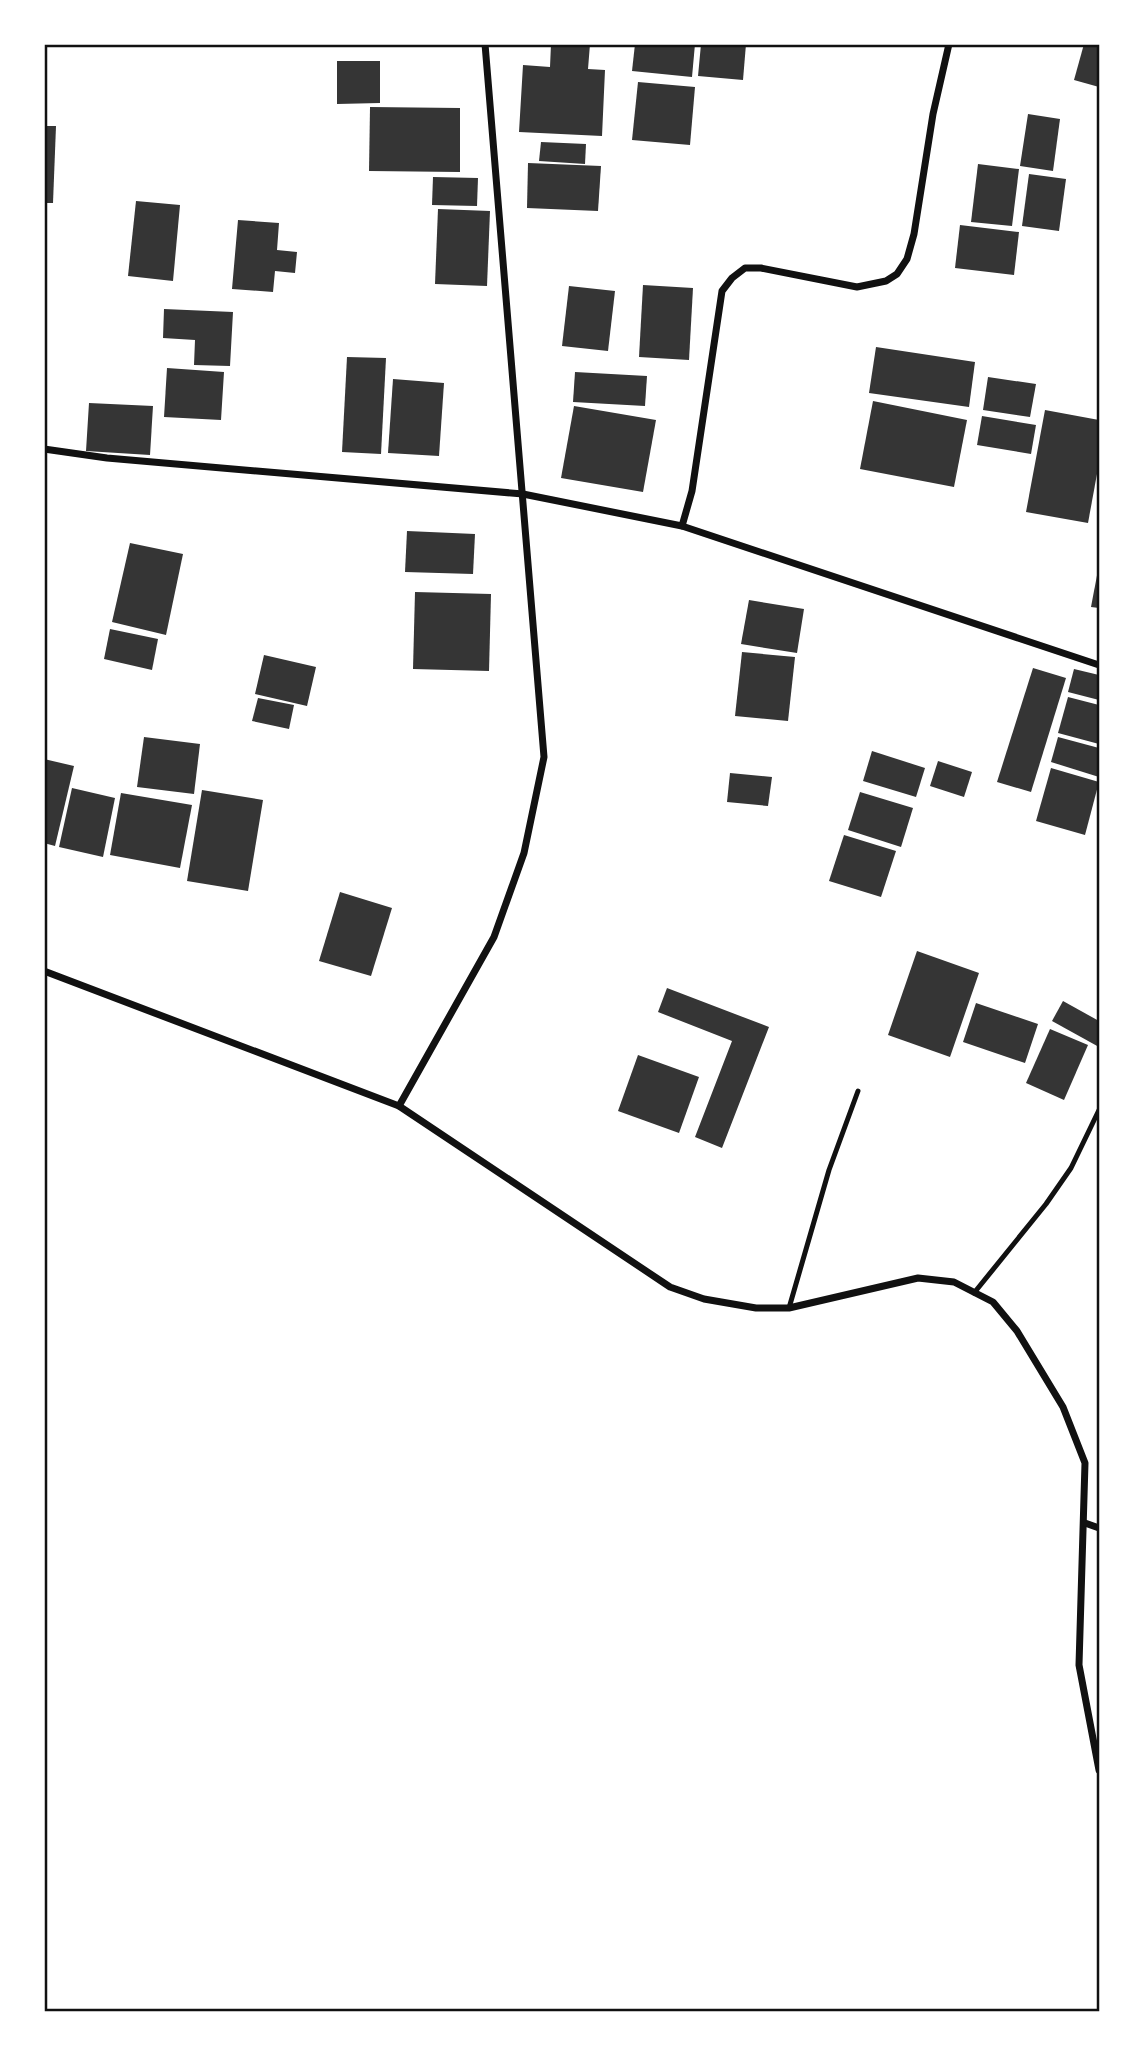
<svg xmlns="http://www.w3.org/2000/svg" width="1143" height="2056" font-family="'Varela Round',sans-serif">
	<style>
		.building { fill: #353535 }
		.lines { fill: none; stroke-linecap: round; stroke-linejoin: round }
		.service { stroke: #111; stroke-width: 5 }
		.minor { stroke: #111; stroke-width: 7 }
		.neatline { fill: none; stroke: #111; stroke-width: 2.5 }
	</style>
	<rect width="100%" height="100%" fill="#fff"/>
	<!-- building -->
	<g class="building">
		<polygon points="551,44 590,44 588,69 605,70 602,136 519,132 523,65 550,67"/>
		<polygon points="635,44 695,44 692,77 632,71"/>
		<polygon points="701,44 746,44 743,80 698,76"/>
		<polygon points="1084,44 1099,44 1099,87 1074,80"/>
		<polygon points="337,61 380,61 380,103 337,104"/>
		<polygon points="638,82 695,87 690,145 632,140"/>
		<polygon points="370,107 460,108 460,172 369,171"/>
		<polygon points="1028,114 1060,119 1053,171 1020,166"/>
		<polygon points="44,126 56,126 53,203 44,203"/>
		<polygon points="541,142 586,144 585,164 539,161"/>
		<polygon points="528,163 601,166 598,211 527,208"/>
		<polygon points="978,164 1019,169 1012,226 971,222"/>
		<polygon points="1029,174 1066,179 1059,231 1022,226"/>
		<polygon points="433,177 478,178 477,206 432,205"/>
		<polygon points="136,201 180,205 173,281 128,276"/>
		<polygon points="438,209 490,211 487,286 435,284"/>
		<polygon points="238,220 279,223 277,250 297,252 295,273 275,271 273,292 232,289"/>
		<polygon points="960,225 1019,232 1014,275 955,268"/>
		<polygon points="643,285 693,288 689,360 639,357"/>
		<polygon points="569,286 615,291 608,351 562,346"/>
		<polygon points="164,309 233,312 230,366 194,365 195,340 163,338"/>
		<polygon points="876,347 975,362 969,407 869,393"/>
		<polygon points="347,357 386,358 381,454 342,452"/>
		<polygon points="167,368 224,372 221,420 164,417"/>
		<polygon points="575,372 647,376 645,406 573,402"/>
		<polygon points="988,377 1036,384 1030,417 983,410"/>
		<polygon points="393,379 444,383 439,456 388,453"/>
		<polygon points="873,401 967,420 954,487 860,469"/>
		<polygon points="89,403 153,406 150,455 86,451"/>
		<polygon points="574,406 656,420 643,492 561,478"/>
		<polygon points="1045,410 1099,420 1099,463 1088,523 1026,512"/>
		<polygon points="982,416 1036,425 1031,454 977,445"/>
		<polygon points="407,531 475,534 473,574 405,572"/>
		<polygon points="130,543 183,554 166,635 112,622"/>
		<polygon points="1098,570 1099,571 1099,608 1091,607"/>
		<polygon points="415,592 491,594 489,671 413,669"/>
		<polygon points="749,600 804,609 797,653 741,644"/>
		<polygon points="110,629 158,639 152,670 104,659"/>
		<polygon points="742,652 795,657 788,721 735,716"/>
		<polygon points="264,655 316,667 307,706 255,694"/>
		<polygon points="1033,668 1066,678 1031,792 997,782"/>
		<polygon points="1074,669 1099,675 1099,700 1068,692"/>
		<polygon points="1068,697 1099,705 1099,744 1058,733"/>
		<polygon points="258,698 294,705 289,729 252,721"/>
		<polygon points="144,737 200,744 194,794 137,787"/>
		<polygon points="1058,737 1099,748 1099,777 1051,762"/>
		<polygon points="872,751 925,768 916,797 863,781"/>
		<polygon points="44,759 74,766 55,846 44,843"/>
		<polygon points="938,761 972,772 964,797 930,786"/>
		<polygon points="1051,768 1099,782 1085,835 1036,821"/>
		<polygon points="730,773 772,777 768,806 727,802"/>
		<polygon points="72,788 115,798 103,857 59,847"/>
		<polygon points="202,790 263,800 248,891 187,881"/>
		<polygon points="860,792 913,808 901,847 848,830"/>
		<polygon points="121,793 192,805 180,868 110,855"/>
		<polygon points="844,835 896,851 881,897 829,881"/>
		<polygon points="340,892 392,908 371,976 319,961"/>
		<polygon points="917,951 979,973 950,1057 888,1035"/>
		<polygon points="667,988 769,1027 722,1148 695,1137 732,1041 658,1012"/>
		<polygon points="1063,1001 1099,1021 1099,1047 1052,1021"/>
		<polygon points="976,1003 1038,1024 1025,1063 963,1042"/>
		<polygon points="1050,1029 1088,1045 1064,1100 1026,1083"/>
		<polygon points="638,1055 699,1077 679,1133 618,1111"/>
	</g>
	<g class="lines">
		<!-- service -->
		<g class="service">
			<polyline points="974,1293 1046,1204 1071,1168 1099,1110"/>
			<polyline points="789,1308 829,1170 858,1091"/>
		</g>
		<!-- minor -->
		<g class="minor">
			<polyline points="44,449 107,458 523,494 682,526 1099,665"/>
			<polyline points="682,526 692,491 722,291 732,278 745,268 761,268 857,287 886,281 897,274 907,259 914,234 933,114 949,44"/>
			<polyline points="44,971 399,1106 670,1287 704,1299 756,1308 789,1308 918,1278 954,1282 993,1302 1017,1331 1063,1407 1085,1463 1079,1665 1099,1770"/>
			<polyline points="399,1106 494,937 524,853 544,757 485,44"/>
			<polyline points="1085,1523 1099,1528"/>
		</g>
	</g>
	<!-- border -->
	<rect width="1143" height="2056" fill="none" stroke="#ffffff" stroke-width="91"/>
	<rect x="46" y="46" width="1052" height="1964" class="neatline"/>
</svg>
